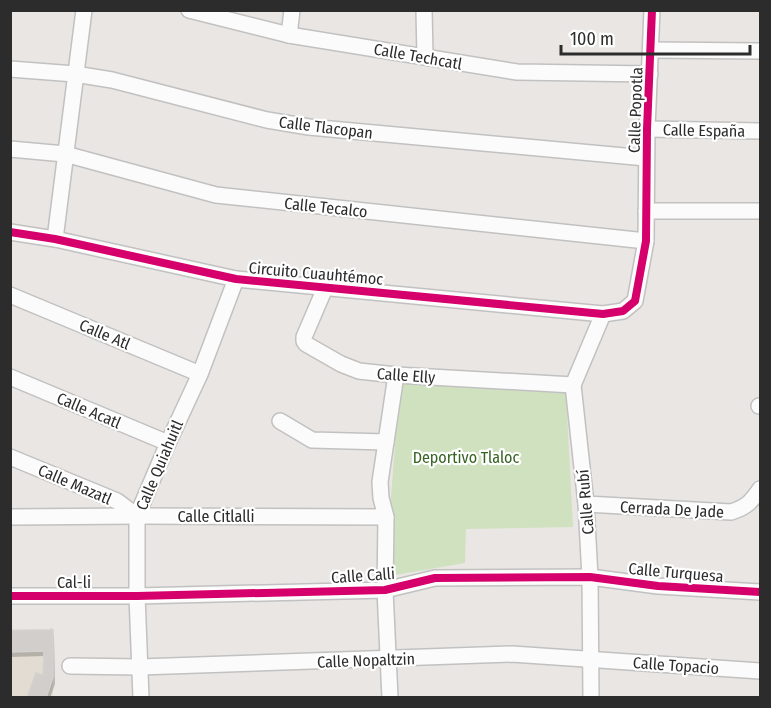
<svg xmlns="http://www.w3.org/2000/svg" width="771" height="708" font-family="'Fira Sans Condensed',sans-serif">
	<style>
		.education { fill: #e3dcd2 }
		.green { fill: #d0e1bf }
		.shadow { fill: #0003 }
		.building { fill: #d1cecc; stroke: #d4d2cf; stroke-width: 1.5 }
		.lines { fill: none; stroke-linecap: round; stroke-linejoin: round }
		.minor-casing { stroke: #c2c1c1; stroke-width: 18 }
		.minor { stroke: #fcfbfb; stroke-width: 15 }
		.cycleway-casing { stroke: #fff; stroke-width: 11 }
		.cycleway { stroke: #d6006c; stroke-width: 8 }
		.labels { text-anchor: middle; stroke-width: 4.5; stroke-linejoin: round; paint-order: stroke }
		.street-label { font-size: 16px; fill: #2c2c2c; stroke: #fff }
		.park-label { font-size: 16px; fill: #366322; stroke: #fff }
	</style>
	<rect width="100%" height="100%" fill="#e9e6e3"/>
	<!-- education -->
	<polygon class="education" points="10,629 53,629 53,697 11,697"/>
	<!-- green -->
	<polygon class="green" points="400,381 566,393 573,527 466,529 465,563 389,576 391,497"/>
	<!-- shadow -->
	<polygon class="shadow" points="51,631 54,636 55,684 50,698 28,698 44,677 45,656 10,657 10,633"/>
	<!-- building -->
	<polygon class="building" points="51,629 53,630 53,677 46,698 27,698 36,673 43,675 44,651 10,652 10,631 51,630"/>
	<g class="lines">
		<defs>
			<g id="minor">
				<polyline points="189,10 289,35 517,72 650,74"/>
				<polyline points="424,10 425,56"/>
				<polyline points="289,35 292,10"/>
				<polyline points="651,50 760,51"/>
				<polyline points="10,69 75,74 112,80 267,120 309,127 646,158"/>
				<polyline points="647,129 760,131"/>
				<polyline points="10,149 65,154 216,195 646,241"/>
				<polyline points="646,211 760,211"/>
				<polyline points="10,232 55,239 236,279 603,314 623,311 635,301 646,241 647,129 652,10"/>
				<polyline points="55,239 84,10"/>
				<polyline points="325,288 304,337 304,341 306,344 341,364 359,371 396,375 573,385"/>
				<polyline points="10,295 200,374"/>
				<polyline points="10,377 168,443"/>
				<polyline points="759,406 760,406"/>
				<polyline points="280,421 312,440 386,442"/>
				<polyline points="10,457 117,501 137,516"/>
				<path d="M586,504L731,512C747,507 751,502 760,489"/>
				<polyline points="10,517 137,516 386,517"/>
				<polyline points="10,596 137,596 385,590 435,578 590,577 658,586 760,592"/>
				<polyline points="70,666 140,667 512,654 760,671"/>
				<polyline points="141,698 137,596 137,516 168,443 200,374 236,279"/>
				<polyline points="390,698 385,590 386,517 381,498 380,482 396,375"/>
				<polyline points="591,698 590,577 586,504 573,385 603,314"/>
			</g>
		</defs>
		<!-- minor casing -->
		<use href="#minor" class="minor-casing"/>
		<!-- minor -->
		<use href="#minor" class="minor"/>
		<defs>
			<g id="cycleway">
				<polyline points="10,232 55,239 236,279 603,314 623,311 635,301 646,241 647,129 652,10"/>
				<polyline points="10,596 137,596 385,590 435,578 590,577 658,586 760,592"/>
			</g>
		</defs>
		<!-- cycleway casing -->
		<use href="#cycleway" class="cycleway-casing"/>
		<!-- cycleway -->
		<use href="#cycleway" class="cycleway"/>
	</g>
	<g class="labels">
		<!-- street labels -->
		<g class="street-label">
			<text transform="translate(418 56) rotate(10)" y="6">Calle Techcatl</text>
			<text transform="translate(635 110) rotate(-88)" y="6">Calle Popotla</text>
			<text transform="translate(326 127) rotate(7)" y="6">Calle Tlacopan</text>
			<text transform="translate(704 130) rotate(1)" y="6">Calle España</text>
			<text transform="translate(326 207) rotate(6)" y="6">Calle Tecalco</text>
			<text transform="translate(316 273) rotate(5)" y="6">Circuito Cuauhtémoc</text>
			<text transform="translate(105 334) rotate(23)" y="6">Calle Atl</text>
			<text transform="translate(406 375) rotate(4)" y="6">Calle Elly</text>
			<text transform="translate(89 410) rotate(23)" y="6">Calle Acatl</text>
			<text transform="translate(159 465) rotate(-67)" y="6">Calle Quiahuitl</text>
			<text transform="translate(75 484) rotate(23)" y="6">Calle Mazatl</text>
			<text transform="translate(585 502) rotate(-95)" y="6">Calle Rubí</text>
			<text transform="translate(672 509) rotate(3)" y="6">Cerrada De Jade</text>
			<text x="216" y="522">Calle Citlalli</text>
			<text transform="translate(676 572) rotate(5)" y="6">Calle Turquesa</text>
			<text transform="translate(363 575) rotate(-4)" y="6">Calle Calli</text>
			<text x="74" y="588">Cal-li</text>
			<text transform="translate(366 660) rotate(-2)" y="6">Calle Nopaltzin</text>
			<text transform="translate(676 665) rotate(4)" y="6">Calle Topacio</text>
		</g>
		<!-- park labels -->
		<g class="park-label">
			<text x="466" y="463">Deportivo Tlaloc</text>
		</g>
	</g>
	<!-- border -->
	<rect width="771" height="708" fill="none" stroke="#2c2c2c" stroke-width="24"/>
	<!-- scale -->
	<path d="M561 45v9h189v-9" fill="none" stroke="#2c2c2c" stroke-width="3"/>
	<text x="570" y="45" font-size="18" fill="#2c2c2c" stroke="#ffffff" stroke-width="4.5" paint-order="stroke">100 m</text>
</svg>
